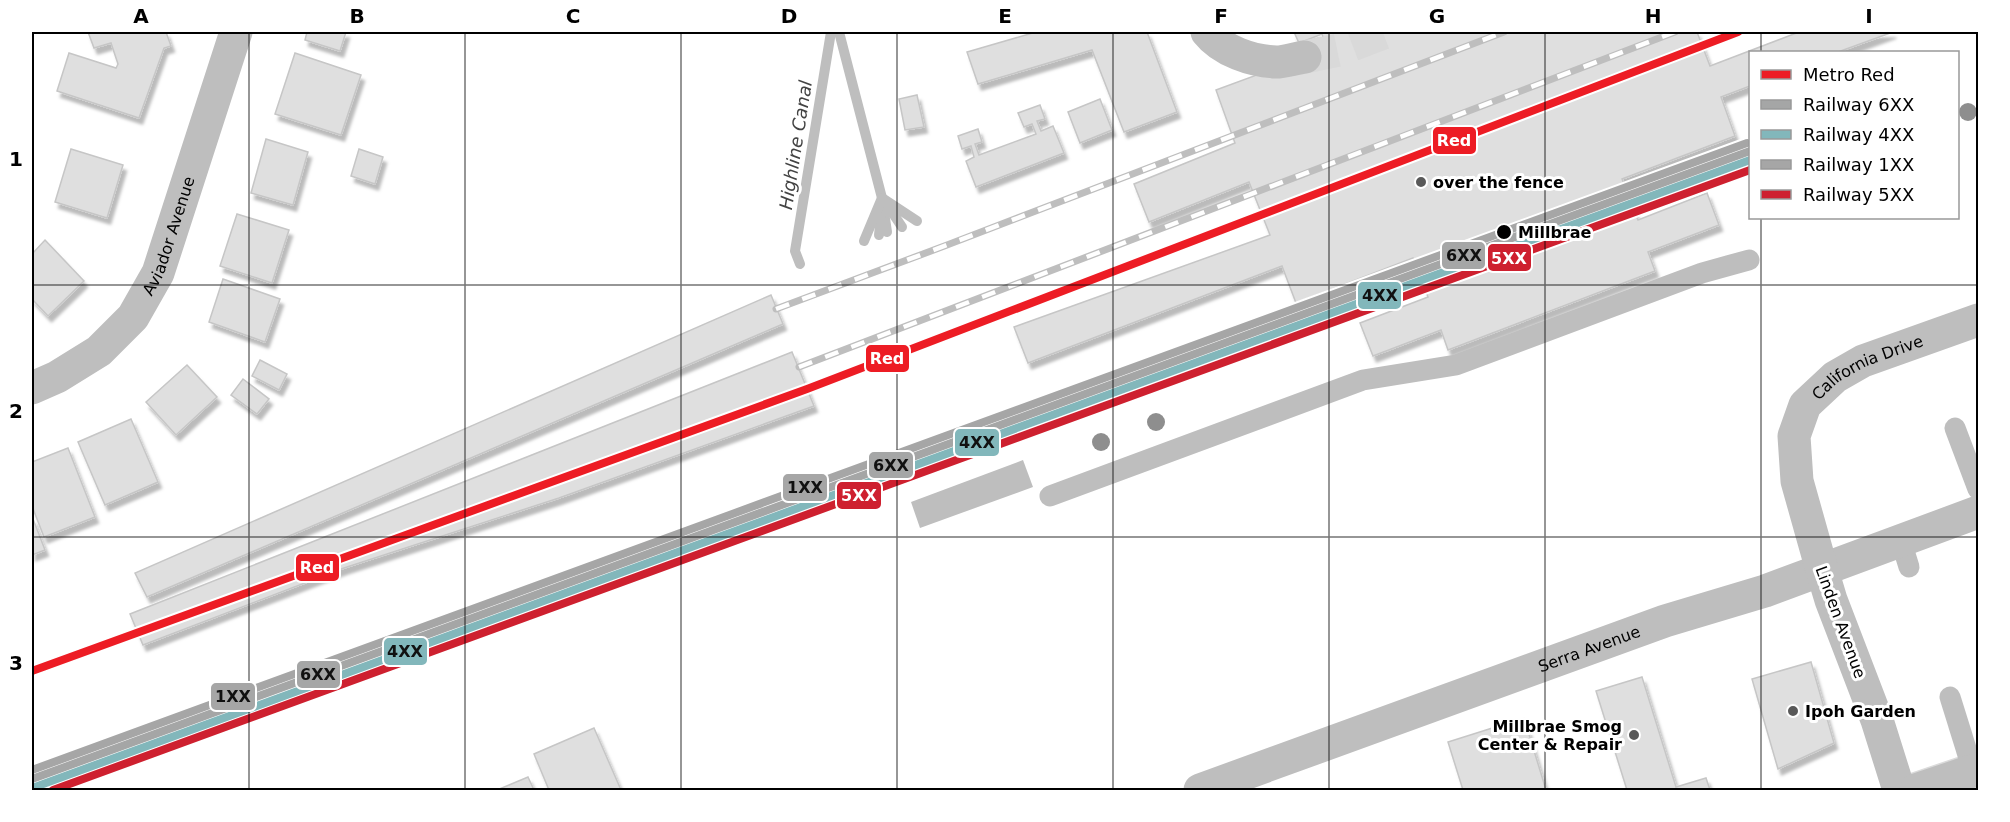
<svg xmlns="http://www.w3.org/2000/svg" width="2010" height="822" font-family="'DejaVu Sans',sans-serif">
	<style>
		.water { fill: #bebebe }
		.lines { fill: none; stroke-linecap: round; stroke-linejoin: round }
		.stream { stroke: #bebebe; stroke-width: 10 }
		.building { fill: #dfdfdf; stroke: #c6c6c6; stroke-width: 1.5; filter: url(#shadow) }
		.minor-tunnel { stroke: #d9d9d9; stroke-width: 33; stroke-dasharray: 33 16; stroke-linecap: butt }
		.primary-casing { stroke: #dbdbdb; stroke-width: 36 }
		.service { stroke: #bebebe; stroke-width: 21 }
		.minor { stroke: #bebebe; stroke-width: 33 }
		.tertiary { stroke: #bebebe; stroke-width: 33 }
		.primary { stroke: #bebebe; stroke-width: 33 }
		.rail-casing { stroke: #bebebe; stroke-width: 7 }
		.rail { stroke: #fff; stroke-width: 4.5; stroke-dasharray: 14; stroke-linecap: butt }
		.rail-1-casing { stroke: #fff; stroke-width: 12 }
		.rail-2-casing { stroke: #fff; stroke-width: 12 }
		.rail-3-casing { stroke: #fff; stroke-width: 12 }
		.rail-4-casing { stroke: #fff; stroke-width: 12 }
		.rail-1 { stroke: #a5a6a6; stroke-width: 8 }
		.rail-2 { stroke: #82b7bb; stroke-width: 8 }
		.rail-3 { stroke: #a6a6a6; stroke-width: 8 }
		.rail-4 { stroke: #ce202f; stroke-width: 8 }
		.metro-1-casing { stroke: #fff; stroke-width: 12 }
		.metro-1 { stroke: #ed1c24; stroke-width: 8 }
		.tree { fill: #8e8e8e }
		.grid { fill: none; stroke: #000; stroke-width: 1.5; stroke-opacity: 0.55 }
		.poi-dot { fill: #595959; stroke: #fff; stroke-width: 2 }
		.stop-dot { fill: #000; stroke: #fff; stroke-width: 2 }
		.labels { text-anchor: middle; stroke-width: 6; stroke-linejoin: round; paint-order: stroke }
		.poi-label { font-size: 16px; font-weight: bold; fill: #000; stroke: #fff; text-anchor: start }
		.stop-label { font-size: 16px; font-weight: bold; fill: #000; stroke: #fff; text-anchor: start }
		.street-label { font-size: 16px; fill: #000; stroke: #fff }
		.water-label { font-size: 18px; font-style: italic; fill: #434343; stroke: #fff }
		.line-badge { stroke: #fff; stroke-width: 2 }
		.badge-label { font-size: 16px; text-anchor: middle; font-weight: bold; fill: #fff }
		.pale-badge-label { font-size: 16px; text-anchor: middle; font-weight: bold; fill: #111 }
		.neatline { fill: none; stroke: #000; stroke-width: 2 }
		.grid-label { font-size: 20px; text-anchor: middle; font-weight: bold; fill: #000 }
	</style>
	<defs>
		<filter id="shadow"><feDropShadow dx="3.5" dy="6" stdDeviation="1.5" flood-color="#0004"/></filter>
	</defs>
	<rect width="100%" height="100%" fill="#fff"/>
	<!-- water -->
	<polygon class="water" points="1023,460 1033,487 920,528 911,502"/>
	<g class="lines">
		<!-- stream -->
		<g class="stream">
			<polyline points="839,32 882,198 887,232"/>
			<polyline points="882,198 917,221"/>
			<polyline points="886,203 902,227"/>
			<polyline points="879,235 881,216"/>
			<polyline points="864,241 882,198"/>
			<polyline points="800,264 795,251 831,32"/>
		</g>
	</g>
	<!-- building -->
	<g class="building">
		<polygon points="88,32 166,32 171,46 164,48 139,118 57,91 69,53 116,68 118,64 111,43 94,48"/>
		<polygon points="307,32 346,32 340,51 305,40"/>
		<polygon points="1036,32 1147,32 1177,112 1124,132 1092,50 978,84 967,52"/>
		<polygon points="1294,32 1697,32 1710,66 1799,32 1893,32 1838,52 1750,52 1750,86 1721,97 1735,136 1622,179 1638,220 1707,193 1719,225 1648,252 1655,271 1448,350 1441,330 1373,356 1360,323 1428,297 1413,258 1296,303 1282,266 1028,363 1014,327 1270,235 1249,182 1149,222 1134,184 1235,143 1216,90 1327,49 1322,34 1299,43"/>
		<polygon points="295,53 361,75 341,135 275,114"/>
		<polygon points="917,95 924,127 905,130 899,99"/>
		<polygon points="1100,99 1112,130 1080,143 1068,112"/>
		<polygon points="1040,105 1045,119 1037,121 1041,131 1053,126 1064,153 976,187 966,161 974,157 971,146 962,149 958,136 978,129 982,142 975,144 979,155 1036,134 1032,124 1024,127 1018,113"/>
		<polygon points="266,139 308,152 293,205 251,193"/>
		<polygon points="71,149 123,165 107,218 55,202"/>
		<polygon points="359,149 383,157 375,184 351,176"/>
		<polygon points="237,214 289,230 272,283 220,266"/>
		<polygon points="45,240 84,281 48,316 32,299 32,254"/>
		<polygon points="223,279 280,299 265,342 209,322"/>
		<polygon points="771,295 783,324 147,597 135,573"/>
		<polygon points="792,352 814,406 559,498 344,568 143,645 130,614"/>
		<polygon points="260,360 287,374 279,390 252,376"/>
		<polygon points="187,365 217,397 176,435 146,402"/>
		<polygon points="243,379 269,399 257,414 231,395"/>
		<polygon points="131,419 158,482 105,505 78,442"/>
		<polygon points="68,448 95,517 44,537 32,506 32,462"/>
		<polygon points="32,519 33,519 45,550 32,555"/>
		<polygon points="1811,662 1834,743 1778,769 1752,679"/>
		<polygon points="1642,677 1676,787 1706,778 1710,790 1627,790 1596,691"/>
		<polygon points="1524,718 1546,790 1463,790 1448,742"/>
		<polygon points="594,728 621,790 549,790 534,754"/>
		<polygon points="528,777 534,790 497,790"/>
	</g>
	<g class="lines">
		<!-- minor-tunnel -->
		<polyline class="minor-tunnel" points="1305,57 1339,50 1386,32"/>
		<defs>
			<polyline id="primary" points="1916,790 1978,769"/>
		</defs>
		<!-- primary casing -->
		<use href="#primary" class="primary-casing"/>
		<!-- service -->
		<g class="service">
			<polyline points="1955,428 1978,489"/>
			<polyline points="1050,496 1363,380 1456,365 1702,273 1749,260"/>
			<polyline points="1901,541 1909,567"/>
			<polyline points="1950,697 1973,771"/>
		</g>
		<!-- minor -->
		<g class="minor">
			<path d="M1207,32C1222,51 1252,61 1276,62C1285,62 1296,58 1305,57"/>
			<path id="s1" d="M32,388L57,377L99,351L133,317L158,273L236,32"/>
			<path id="s2" d="M1200,790L1665,621L1765,591L1978,512"/>
		</g>
		<!-- tertiary -->
		<path class="tertiary" id="s3" d="M1899,790L1877,720L1831,600L1822,570L1797,481L1794,436L1805,405L1835,377L1863,361L1978,320"/>
		<!-- primary -->
		<use href="#primary" class="primary"/>
		<defs>
			<g id="rail">
				<polyline points="776,309 947,245 1504,32"/>
				<polyline points="799,367 1675,32"/>
			</g>
		</defs>
		<!-- rail casing -->
		<use href="#rail" class="rail-casing"/>
		<!-- rail -->
		<use href="#rail" class="rail"/>
		<defs>
			<polyline id="rail-1" points="32,779 1750,151"/>
			<polyline id="rail-2" points="35,787 1750,160"/>
			<polyline id="rail-3" points="32,770 1747,143"/>
			<polyline id="rail-4" points="53,790 1750,170"/>
		</defs>
		<!-- rail-1 casing -->
		<use href="#rail-1" class="rail-1-casing"/>
		<!-- rail-2 casing -->
		<use href="#rail-2" class="rail-2-casing"/>
		<!-- rail-3 casing -->
		<use href="#rail-3" class="rail-3-casing"/>
		<!-- rail-4 casing -->
		<use href="#rail-4" class="rail-4-casing"/>
		<!-- rail-1 -->
		<use href="#rail-1" class="rail-1"/>
		<!-- rail-2 -->
		<use href="#rail-2" class="rail-2"/>
		<!-- rail-3 -->
		<use href="#rail-3" class="rail-3"/>
		<!-- rail-4 -->
		<use href="#rail-4" class="rail-4"/>
		<defs>
			<polyline id="metro-1" points="32,671 807,389 1738,32"/>
		</defs>
		<!-- metro-1 casing -->
		<use href="#metro-1" class="metro-1-casing"/>
		<!-- metro-1 -->
		<use href="#metro-1" class="metro-1"/>
	</g>
	<!-- trees -->
	<g class="tree">
		<circle cx="1968" cy="112" r="9"/>
		<circle cx="1156" cy="422" r="9"/>
		<circle cx="1101" cy="442" r="9"/>
	</g>
	<!-- grid -->
	<path class="grid" d="M249,32V790M465,32V790M681,32V790M897,32V790M1113,32V790M1329,32V790M1545,32V790M1761,32V52M1761,218V790M32,285H1978M32,537H1978"/>
	<!-- markers -->
	<g class="poi-dot">
		<circle cx="1421" cy="182" r="6"/>
		<circle cx="1793" cy="711" r="6"/>
		<circle cx="1634" cy="735" r="6"/>
	</g>
	<circle class="stop-dot" cx="1504" cy="232" r="8"/>
	<g class="labels">
		<!-- poi labels -->
		<g class="poi-label">
			<text x="1433" y="188">over the fence</text>
			<text x="1805" y="717">Ipoh Garden</text>
			<text x="1622" y="732" text-anchor="end">Millbrae Smog<tspan x="1622" dy="18">Center &amp; Repair</tspan></text>
		</g>
		<!-- stop labels -->
		<g class="stop-label">
			<text x="1518" y="238">Millbrae</text>
		</g>
		<!-- street labels -->
		<g class="street-label">
			<text dy="6" stroke="none"><textPath href="#s1" startOffset="214">Aviador Avenue</textPath></text>
			<text dy="6" stroke="none"><textPath href="#s3" startOffset="478">California Drive</textPath></text>
			<text transform="translate(1841 622) rotate(70)" y="6">Linden Avenue</text>
			<text dy="6" stroke="none"><textPath href="#s2" startOffset="414">Serra Avenue</textPath></text>
		</g>
		<!-- water labels -->
		<g class="water-label">
			<text transform="translate(796 145) rotate(-81)" y="6">Highline Canal</text>
		</g>
	</g>
	<g class="line-badge">
		<rect x="1432" y="126" width="45" height="29" rx="6" fill="#ed1c24"/>
		<rect x="1441" y="241" width="45" height="29" rx="6" fill="#a5a6a6"/>
		<rect x="1487" y="243" width="45" height="29" rx="6" fill="#ce202f"/>
		<rect x="1357" y="281" width="45" height="29" rx="6" fill="#82b7bb"/>
		<rect x="865" y="344" width="45" height="29" rx="6" fill="#ed1c24"/>
		<rect x="954" y="428" width="46" height="29" rx="6" fill="#82b7bb"/>
		<rect x="868" y="451" width="46" height="28" rx="6" fill="#a5a6a6"/>
		<rect x="782" y="473" width="46" height="29" rx="6" fill="#a6a6a6"/>
		<rect x="836" y="481" width="46" height="29" rx="6" fill="#ce202f"/>
		<rect x="295" y="553" width="45" height="29" rx="6" fill="#ed1c24"/>
		<rect x="383" y="637" width="45" height="29" rx="6" fill="#82b7bb"/>
		<rect x="296" y="660" width="45" height="29" rx="6" fill="#a5a6a6"/>
		<rect x="210" y="682" width="46" height="29" rx="6" fill="#a6a6a6"/>
	</g>
	<g class="badge-label">
		<text x="1454" y="146">Red</text>
		<text x="1509" y="264">5XX</text>
		<text x="887" y="364">Red</text>
		<text x="859" y="501">5XX</text>
		<text x="317" y="573">Red</text>
	</g>
	<g class="pale-badge-label">
		<text x="1464" y="261">6XX</text>
		<text x="1380" y="301">4XX</text>
		<text x="977" y="448">4XX</text>
		<text x="891" y="471">6XX</text>
		<text x="805" y="493">1XX</text>
		<text x="405" y="657">4XX</text>
		<text x="318" y="680">6XX</text>
		<text x="233" y="702">1XX</text>
	</g>
	<!-- border -->
	<rect width="2010" height="822" fill="none" stroke="#ffffff" stroke-width="66"/>
	<!-- legend -->
	<rect x="1749" y="51" width="210" height="168" fill="#ffffff" stroke="#999999" stroke-width="1.5"/>
	<rect x="1761" y="70" width="30" height="9" fill="#ed1c24" stroke="#999999" stroke-width="1.5"/>
	<text x="1803" y="81" font-size="18" fill="#000000">Metro Red</text>
	<rect x="1761" y="100" width="30" height="9" fill="#a5a6a6" stroke="#999999" stroke-width="1.5"/>
	<text x="1803" y="111" font-size="18" fill="#000000">Railway 6XX</text>
	<rect x="1761" y="130" width="30" height="9" fill="#82b7bb" stroke="#999999" stroke-width="1.5"/>
	<text x="1803" y="141" font-size="18" fill="#000000">Railway 4XX</text>
	<rect x="1761" y="160" width="30" height="9" fill="#a6a6a6" stroke="#999999" stroke-width="1.5"/>
	<text x="1803" y="171" font-size="18" fill="#000000">Railway 1XX</text>
	<rect x="1761" y="190" width="30" height="9" fill="#ce202f" stroke="#999999" stroke-width="1.5"/>
	<text x="1803" y="201" font-size="18" fill="#000000">Railway 5XX</text>
	<rect x="33" y="33" width="1944" height="756" class="neatline"/>
	<g class="grid-label">
		<text x="141" y="23">A</text>
		<text x="357" y="23">B</text>
		<text x="573" y="23">C</text>
		<text x="789" y="23">D</text>
		<text x="1005" y="23">E</text>
		<text x="1221" y="23">F</text>
		<text x="1437" y="23">G</text>
		<text x="1653" y="23">H</text>
		<text x="1869" y="23">I</text>
		<text x="16" y="166">1</text>
		<text x="16" y="418">2</text>
		<text x="16" y="670">3</text>
	</g>
</svg>
